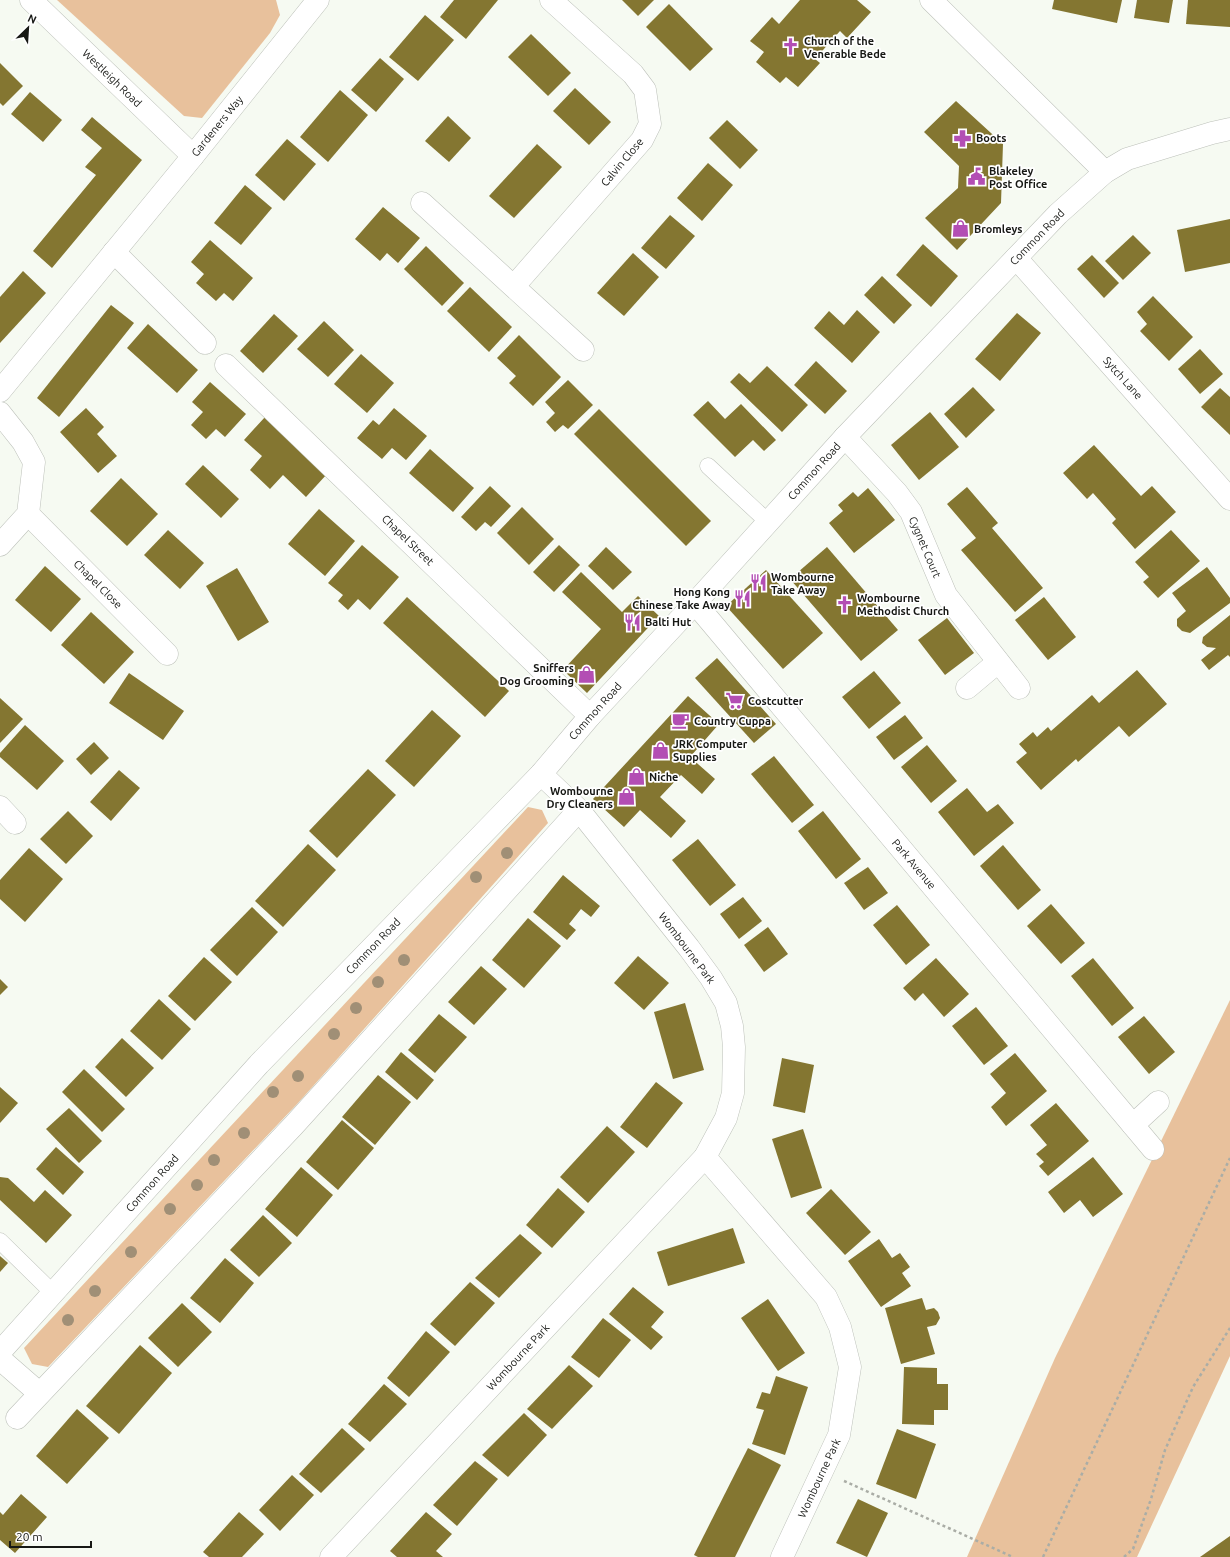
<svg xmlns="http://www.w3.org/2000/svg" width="1230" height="1557" font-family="Ubuntu,sans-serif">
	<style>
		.green { fill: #e8c19c }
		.building { fill: #847631 }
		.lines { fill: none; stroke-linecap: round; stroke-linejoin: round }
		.lane-casing { stroke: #bdc1ba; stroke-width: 17 }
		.street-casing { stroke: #bdc1ba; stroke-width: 23 }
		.secondary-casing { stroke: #bdc1ba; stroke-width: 23 }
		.path { stroke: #aaada6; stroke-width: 2.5; stroke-dasharray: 3 3; stroke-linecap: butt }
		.lane { stroke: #fff; stroke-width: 16 }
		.street { stroke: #fff; stroke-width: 22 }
		.secondary { stroke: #fff; stroke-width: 22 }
		.tree { fill: #a08f76 }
		.labels { text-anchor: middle; stroke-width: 3.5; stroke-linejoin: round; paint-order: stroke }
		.poi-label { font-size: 11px; font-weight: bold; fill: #171815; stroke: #fff; text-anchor: start }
		.street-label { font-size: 11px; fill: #171815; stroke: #fff }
	</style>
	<rect width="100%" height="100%" fill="#f6faf2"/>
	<!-- green -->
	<g class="green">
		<polygon points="57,0 276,0 280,15 270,33 202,118 184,116"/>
		<polygon points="528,807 542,810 548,823 298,1103 48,1367 32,1364 24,1348"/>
		<polygon points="1230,1000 1230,1356 1137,1557 967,1557 1055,1358"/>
	</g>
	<!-- building -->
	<g class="building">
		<polygon points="454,0 498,0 466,39 440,17"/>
		<polygon points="622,0 654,0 638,16"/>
		<polygon points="800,0 857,0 871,12 847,38 840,31 815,59 820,63 798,87 786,77 780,83 756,62 764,52 750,41 772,17 779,24"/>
		<polygon points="1054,0 1122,0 1117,23 1052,9"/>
		<polygon points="1137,0 1173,0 1169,23 1134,18"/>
		<polygon points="1188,0 1230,0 1230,27 1186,24"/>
		<polygon points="669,4 713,49 690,71 646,27"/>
		<polygon points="425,15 454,40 418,81 389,57"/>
		<polygon points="531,34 571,73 548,96 508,57"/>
		<polygon points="380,58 404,79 376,112 351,90"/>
		<polygon points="0,63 23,86 3,106 0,103"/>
		<polygon points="575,88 611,122 589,145 553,111"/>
		<polygon points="340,90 368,115 328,162 300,137"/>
		<polygon points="30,92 62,120 43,142 11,114"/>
		<polygon points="956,101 1003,144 1001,203 957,250 925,218 958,188 959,166 924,132"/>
		<polygon points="448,116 471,138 449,162 425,141"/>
		<polygon points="92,117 142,160 52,268 33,251 96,175 85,167 102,148 81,130"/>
		<polygon points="727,120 758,150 740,169 709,138"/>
		<polygon points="287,139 316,164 284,201 255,175"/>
		<polygon points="537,144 562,167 514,218 489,196"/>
		<polygon points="708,163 733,185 702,221 677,198"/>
		<polygon points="245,185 272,208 241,245 214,223"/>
		<polygon points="383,207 420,238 398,263 387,253 380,261 355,239"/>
		<polygon points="670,215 695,236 666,269 641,248"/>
		<polygon points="1230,219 1230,263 1185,272 1177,230"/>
		<polygon points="1133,235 1151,253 1123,280 1105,261"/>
		<polygon points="210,240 253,278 233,301 224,293 216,301 196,283 204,274 191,262"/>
		<polygon points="923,244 958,276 931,307 896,275"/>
		<polygon points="426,246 464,283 442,306 404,269"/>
		<polygon points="633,253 659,277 624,316 597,293"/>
		<polygon points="1092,255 1119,283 1104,298 1077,269"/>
		<polygon points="23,271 46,293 0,343 0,297"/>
		<polygon points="882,276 912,305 894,324 864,295"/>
		<polygon points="470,287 512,327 489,352 447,311"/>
		<polygon points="1153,296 1193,337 1169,361 1140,331 1147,324 1137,312"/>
		<polygon points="111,305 134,323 59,417 37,398"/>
		<polygon points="857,310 880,332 852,363 814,328 829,311 844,325"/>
		<polygon points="1017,313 1041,333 1000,381 975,359"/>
		<polygon points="274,314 298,336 263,373 240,351"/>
		<polygon points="324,321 354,350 328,377 297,349"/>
		<polygon points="148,324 198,370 177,393 127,348"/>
		<polygon points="519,335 561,377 533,406 509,383 516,376 497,358"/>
		<polygon points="1200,349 1223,374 1200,394 1178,369"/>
		<polygon points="361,354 394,383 367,413 334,384"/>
		<polygon points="816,361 847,391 825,414 794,385"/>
		<polygon points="767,366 808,405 782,432 730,382 739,373 750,383"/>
		<polygon points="568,380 593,405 568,429 563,425 555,432 546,422 555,413 545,402"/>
		<polygon points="210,382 246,414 225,437 216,429 206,439 191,425 203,412 192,402"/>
		<polygon points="973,387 995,410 966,438 944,414"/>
		<polygon points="1220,388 1230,397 1230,435 1201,407"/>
		<polygon points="708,401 725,419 741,404 776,440 764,451 753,440 735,457 693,415"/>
		<polygon points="86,408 104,427 97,434 117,456 98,473 60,432"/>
		<polygon points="394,408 427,436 406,460 392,448 382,459 357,438 373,420 379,425"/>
		<polygon points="599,409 711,521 686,546 574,434"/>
		<polygon points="930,412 959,447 919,480 891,445"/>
		<polygon points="265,417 327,474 306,497 283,475 270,489 250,470 262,456 244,440"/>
		<polygon points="1094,445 1141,496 1152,486 1176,512 1135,549 1112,523 1116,519 1093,493 1087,499 1063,473"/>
		<polygon points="430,449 474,488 453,512 409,473"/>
		<polygon points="203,465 239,499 221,518 185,484"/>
		<polygon points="121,478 158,514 127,546 90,511"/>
		<polygon points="490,486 511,506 491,527 485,522 476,531 461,517"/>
		<polygon points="967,487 998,523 992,528 1043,588 1015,612 961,550 976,538 947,504"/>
		<polygon points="868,488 895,520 854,553 829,523 843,511 838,505 853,492 858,497"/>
		<polygon points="522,507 554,539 529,565 497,533"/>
		<polygon points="319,509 355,541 325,576 288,544"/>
		<polygon points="168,530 204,563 180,589 144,555"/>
		<polygon points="1171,530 1200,561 1158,598 1143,582 1149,577 1135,562"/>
		<polygon points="362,545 399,577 370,610 358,599 348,610 338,601 343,595 328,583"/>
		<polygon points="559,545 580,565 554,592 533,572"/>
		<polygon points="606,547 632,572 613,590 588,566"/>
		<polygon points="827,547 898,630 861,661 790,579"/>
		<polygon points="45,566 81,599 51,632 15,600"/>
		<polygon points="1207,567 1230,598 1230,603 1190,633 1182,631 1177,626 1177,619 1186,611 1172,593"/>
		<polygon points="237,568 269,622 238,641 206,586"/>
		<polygon points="766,570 823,633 783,669 726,606"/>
		<polygon points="581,572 622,612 638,596 659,616 587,693 563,670 601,629 562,592"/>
		<polygon points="407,597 509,691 485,717 383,623"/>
		<polygon points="1044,597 1076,637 1048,660 1015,620"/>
		<polygon points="91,612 134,652 104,684 61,645"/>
		<polygon points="1230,615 1230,657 1228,655 1209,670 1201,660 1216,648 1207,647 1202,643 1203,637"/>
		<polygon points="947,618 974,653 945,675 918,640"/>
		<polygon points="717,658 776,724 754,743 695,678"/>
		<polygon points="1137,670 1167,704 1129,737 1119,726 1078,762 1076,759 1041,790 1016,762 1027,753 1019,744 1033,732 1037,737 1048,727 1051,731 1092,695 1099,703"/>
		<polygon points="874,671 901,703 869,729 842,697"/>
		<polygon points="129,673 184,711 163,740 109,703"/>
		<polygon points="688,696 719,724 690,757 715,779 702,794 681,775 660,797 686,821 671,838 640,810 624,827 593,799"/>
		<polygon points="0,698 23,719 0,743"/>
		<polygon points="432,710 461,736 414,787 385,761"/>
		<polygon points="905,715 923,738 894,760 876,737"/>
		<polygon points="25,725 64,761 37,790 0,757 0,753"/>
		<polygon points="94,742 109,758 91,775 76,759"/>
		<polygon points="927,745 957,781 931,803 901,767"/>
		<polygon points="774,756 814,805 792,823 751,774"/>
		<polygon points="368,769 396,795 337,858 309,831"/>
		<polygon points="119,770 140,788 111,821 90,802"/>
		<polygon points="967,788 987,812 998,804 1014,823 974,856 938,812"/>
		<polygon points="68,811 93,836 66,864 40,839"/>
		<polygon points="823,811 861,859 836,879 798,831"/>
		<polygon points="698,839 736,885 710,906 672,860"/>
		<polygon points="308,844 336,870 283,927 255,901"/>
		<polygon points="1003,845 1041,890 1018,910 980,866"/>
		<polygon points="29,848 63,879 25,922 0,899 0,880"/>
		<polygon points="868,867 888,893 864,910 844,883"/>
		<polygon points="563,875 600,906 591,917 581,909 569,924 576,930 567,940 533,912"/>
		<polygon points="743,897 762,921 739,939 720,914"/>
		<polygon points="1051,904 1085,943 1061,964 1027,926"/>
		<polygon points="897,905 930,945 906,965 873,925"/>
		<polygon points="252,907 278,932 237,976 210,950"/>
		<polygon points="528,918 561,946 524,988 492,960"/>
		<polygon points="768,927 788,954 764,972 744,945"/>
		<polygon points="638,956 669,983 644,1010 614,983"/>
		<polygon points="204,957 232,982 195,1021 168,996"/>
		<polygon points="936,958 969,994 944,1017 923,993 915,1001 903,988"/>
		<polygon points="1093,958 1134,1008 1112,1026 1071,976"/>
		<polygon points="481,966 507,989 474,1025 448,1002"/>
		<polygon points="0,979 8,987 0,995"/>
		<polygon points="159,999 191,1029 162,1060 130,1031"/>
		<polygon points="685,1003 704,1070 673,1079 654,1012"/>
		<polygon points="976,1007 1008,1046 984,1065 952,1026"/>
		<polygon points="439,1014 467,1037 435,1073 408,1050"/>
		<polygon points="1144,1016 1175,1052 1149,1074 1118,1037"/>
		<polygon points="122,1038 154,1068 126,1097 95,1067"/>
		<polygon points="401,1052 434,1080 417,1100 385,1072"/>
		<polygon points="1015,1053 1047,1091 1006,1126 991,1107 1006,1093 990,1074"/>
		<polygon points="782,1058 814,1065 805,1113 773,1106"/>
		<polygon points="84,1069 125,1109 102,1132 62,1092"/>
		<polygon points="378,1075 411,1102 375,1145 342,1117"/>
		<polygon points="656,1082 683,1103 647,1148 620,1127"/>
		<polygon points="0,1087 18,1103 0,1123"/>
		<polygon points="1056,1103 1089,1141 1048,1176 1039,1166 1044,1162 1036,1154 1047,1145 1030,1125"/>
		<polygon points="69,1108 102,1141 79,1163 46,1129"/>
		<polygon points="342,1120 374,1148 338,1190 306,1162"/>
		<polygon points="607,1126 635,1152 588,1203 560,1177"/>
		<polygon points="803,1129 822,1188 791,1198 772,1139"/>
		<polygon points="56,1147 84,1172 63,1195 36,1169"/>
		<polygon points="1093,1157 1123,1194 1093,1217 1080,1200 1064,1213 1048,1192"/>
		<polygon points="301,1167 333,1195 297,1237 265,1209"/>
		<polygon points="0,1177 8,1178 34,1202 45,1190 72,1215 46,1243 0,1200"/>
		<polygon points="558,1188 585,1212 552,1248 526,1225"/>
		<polygon points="831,1189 871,1232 845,1255 806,1213"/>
		<polygon points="263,1215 292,1243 259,1277 230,1250"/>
		<polygon points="733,1228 745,1263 668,1286 657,1252"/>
		<polygon points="520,1234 542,1253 499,1298 475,1278"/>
		<polygon points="879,1239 892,1258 900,1253 910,1267 902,1273 911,1286 881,1307 848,1261"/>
		<polygon points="0,1256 8,1263 0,1272"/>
		<polygon points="225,1258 254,1283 220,1323 190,1298"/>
		<polygon points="470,1282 495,1303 455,1346 430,1324"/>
		<polygon points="633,1287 664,1312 651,1327 663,1337 651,1350 609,1314"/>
		<polygon points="922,1298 926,1310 934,1308 938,1312 940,1318 936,1325 927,1327 935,1354 901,1364 885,1308"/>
		<polygon points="768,1299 805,1353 778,1371 741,1318"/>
		<polygon points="182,1303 212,1332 178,1367 148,1338"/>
		<polygon points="603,1318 631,1340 599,1378 571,1357"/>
		<polygon points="426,1331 450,1352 409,1397 387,1378"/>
		<polygon points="140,1345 172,1373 119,1434 86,1406"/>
		<polygon points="569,1365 593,1386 552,1429 527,1409"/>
		<polygon points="904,1367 937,1368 937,1384 948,1384 948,1410 934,1410 934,1425 902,1424"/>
		<polygon points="776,1376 808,1387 785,1455 752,1444 764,1410 756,1408 762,1392 770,1394"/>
		<polygon points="384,1384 407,1404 370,1442 348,1424"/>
		<polygon points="77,1409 109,1438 67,1484 36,1456"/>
		<polygon points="524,1413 547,1435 508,1477 482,1455"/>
		<polygon points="342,1428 365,1449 321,1493 299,1474"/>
		<polygon points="897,1429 936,1444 916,1499 876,1484"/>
		<polygon points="748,1448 781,1465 735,1557 698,1557 694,1555"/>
		<polygon points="475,1461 498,1479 457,1526 433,1505"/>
		<polygon points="292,1475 314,1495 280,1531 259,1510"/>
		<polygon points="21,1494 47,1517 15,1553 0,1540 0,1512 3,1515"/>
		<polygon points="858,1499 888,1513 867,1557 836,1543"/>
		<polygon points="239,1512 264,1534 242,1557 209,1557 203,1552"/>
		<polygon points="426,1512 452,1534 436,1551 443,1557 397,1557 390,1551"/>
		<polygon points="1230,1536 1230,1557 1200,1557"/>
	</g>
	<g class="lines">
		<defs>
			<g id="lane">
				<polyline points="708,466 768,522"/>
				<polyline points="0,1241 53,1293"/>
			</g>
			<g id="street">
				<polyline points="31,0 193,156"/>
				<polyline points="931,0 1105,172"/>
				<polyline points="422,203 583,350"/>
				<polyline points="114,252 205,343"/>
				<polyline points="1016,258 1230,499"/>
				<polyline points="514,286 642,140 650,124 645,90 633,74 551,0"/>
				<polyline points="226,365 590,716"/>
				<polyline points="0,391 193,156 318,0"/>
				<polyline points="0,413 23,442 34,462 28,514 0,545"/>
				<polyline points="845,437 897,493 911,512 946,595 1019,688"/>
				<polyline points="28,514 167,654"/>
				<polyline points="695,603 1153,1149"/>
				<polyline points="967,688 998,662"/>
				<polyline points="0,807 15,823"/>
				<polyline points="1133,1125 1158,1102"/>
				<polyline points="705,1157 826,1297 840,1327 850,1367 839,1435 782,1557"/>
				<polyline points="0,1359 39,1393"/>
				<polyline points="17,1418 294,1125 579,810"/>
				<polyline points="331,1557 705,1157 726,1118 733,1093 734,1047 732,1026 726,1003 711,978 689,948 579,810 541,774"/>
			</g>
			<polyline id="secondary" points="0,1352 259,1064 541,774 590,716 695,603 845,437 1058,214 1105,172 1127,159 1212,133 1230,129"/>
		</defs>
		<!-- lane casing -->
		<use href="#lane" class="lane-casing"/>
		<!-- street casing -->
		<use href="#street" class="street-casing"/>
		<!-- secondary casing -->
		<use href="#secondary" class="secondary-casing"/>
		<!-- path -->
		<g class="path">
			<polyline points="844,1481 1013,1557"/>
			<polyline points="1043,1557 1230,1158"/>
			<polyline points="1124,1557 1133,1549 1151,1499 1165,1450 1193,1387 1230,1328"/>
		</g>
		<!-- lane -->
		<use href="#lane" class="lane"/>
		<!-- street -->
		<use href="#street" class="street"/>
		<!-- secondary -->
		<use href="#secondary" class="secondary"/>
	</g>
	<!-- trees -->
	<g class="tree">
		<circle cx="507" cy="853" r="6"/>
		<circle cx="476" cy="877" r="6"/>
		<circle cx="404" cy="960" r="6"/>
		<circle cx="378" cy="982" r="6"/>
		<circle cx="356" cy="1008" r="6"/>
		<circle cx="334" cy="1034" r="6"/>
		<circle cx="298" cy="1076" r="6"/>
		<circle cx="273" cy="1092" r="6"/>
		<circle cx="244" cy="1133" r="6"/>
		<circle cx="214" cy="1160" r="6"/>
		<circle cx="197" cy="1185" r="6"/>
		<circle cx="170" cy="1209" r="6"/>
		<circle cx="131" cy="1252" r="6"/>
		<circle cx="95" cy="1291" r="6"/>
		<circle cx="68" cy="1320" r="6"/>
	</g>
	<!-- icons -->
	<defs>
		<symbol id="church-bare" viewBox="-9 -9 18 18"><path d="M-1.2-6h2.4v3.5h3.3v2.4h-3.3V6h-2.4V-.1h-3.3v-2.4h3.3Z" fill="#b34eb4" stroke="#fff" stroke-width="2.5" paint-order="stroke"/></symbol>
		<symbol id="pharmacy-bare" viewBox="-9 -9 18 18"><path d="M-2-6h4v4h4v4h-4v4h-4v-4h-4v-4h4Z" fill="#b34eb4" stroke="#fff" stroke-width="2.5" paint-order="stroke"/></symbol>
		<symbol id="civic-bare" viewBox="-9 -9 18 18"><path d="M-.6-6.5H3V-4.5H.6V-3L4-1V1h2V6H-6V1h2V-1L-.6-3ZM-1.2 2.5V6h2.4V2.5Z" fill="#b34eb4" stroke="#fff" stroke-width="2.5" paint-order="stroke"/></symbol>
		<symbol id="shop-bare" viewBox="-9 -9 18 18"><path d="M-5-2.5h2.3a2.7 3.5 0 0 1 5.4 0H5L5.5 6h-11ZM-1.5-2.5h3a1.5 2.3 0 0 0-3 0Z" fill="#b34eb4" stroke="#fff" stroke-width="2.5" paint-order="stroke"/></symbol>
		<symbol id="restaurant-bare" viewBox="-9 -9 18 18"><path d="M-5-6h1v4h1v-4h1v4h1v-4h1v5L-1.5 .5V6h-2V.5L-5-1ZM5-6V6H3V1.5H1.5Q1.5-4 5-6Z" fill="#b34eb4" stroke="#fff" stroke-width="2.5" paint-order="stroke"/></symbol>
		<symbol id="supermarket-bare" viewBox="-9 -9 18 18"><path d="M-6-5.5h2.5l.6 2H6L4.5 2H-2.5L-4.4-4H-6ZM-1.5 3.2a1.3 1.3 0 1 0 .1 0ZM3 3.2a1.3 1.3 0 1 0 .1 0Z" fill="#b34eb4" stroke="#fff" stroke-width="2.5" paint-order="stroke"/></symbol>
		<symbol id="cafe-bare" viewBox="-9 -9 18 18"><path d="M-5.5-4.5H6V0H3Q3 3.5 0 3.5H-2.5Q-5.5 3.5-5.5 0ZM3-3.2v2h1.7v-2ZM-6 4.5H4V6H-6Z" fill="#b34eb4" stroke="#fff" stroke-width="2.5" paint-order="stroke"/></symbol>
	</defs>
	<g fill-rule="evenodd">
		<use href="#church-bare" x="778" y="34" width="25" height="25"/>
		<use href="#pharmacy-bare" x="950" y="126" width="25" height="25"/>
		<use href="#civic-bare" x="964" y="164" width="25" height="25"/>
		<use href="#shop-bare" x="948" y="216" width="25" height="25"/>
		<use href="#restaurant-bare" x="746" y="570" width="25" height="25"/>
		<use href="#restaurant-bare" x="730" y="586" width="25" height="25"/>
		<use href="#church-bare" x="832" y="592" width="25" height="25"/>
		<use href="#restaurant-bare" x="620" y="610" width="25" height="25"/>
		<use href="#shop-bare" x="574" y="662" width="25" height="25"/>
		<use href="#supermarket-bare" x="722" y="688" width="25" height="25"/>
		<use href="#cafe-bare" x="668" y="708" width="25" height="25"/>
		<use href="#shop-bare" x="648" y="738" width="25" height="25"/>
		<use href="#shop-bare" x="624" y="764" width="25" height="25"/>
		<use href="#shop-bare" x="614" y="784" width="25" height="25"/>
	</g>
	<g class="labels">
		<!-- poi labels -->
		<g class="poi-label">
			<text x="804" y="45">Church of the<tspan x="804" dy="13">Venerable Bede</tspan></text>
			<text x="976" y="142">Boots</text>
			<text x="989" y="175">Blakeley<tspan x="989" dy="13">Post Office</tspan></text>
			<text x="974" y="233">Bromleys</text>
			<text x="771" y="581">Wombourne<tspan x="771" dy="13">Take Away</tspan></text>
			<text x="730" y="596" text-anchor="end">Hong Kong<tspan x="730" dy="13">Chinese Take Away</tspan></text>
			<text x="857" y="602">Wombourne<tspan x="857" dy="13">Methodist Church</tspan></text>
			<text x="645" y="626">Balti Hut</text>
			<text x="574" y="672" text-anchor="end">Sniffers<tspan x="574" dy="13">Dog Grooming</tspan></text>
			<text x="748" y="705">Costcutter</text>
			<text x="694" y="725">Country Cuppa</text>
			<text x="673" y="748">JRK Computer<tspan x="673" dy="13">Supplies</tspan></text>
			<text x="649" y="781">Niche</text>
			<text x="613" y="795" text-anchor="end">Wombourne<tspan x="613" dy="13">Dry Cleaners</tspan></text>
		</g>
		<!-- street labels -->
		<g class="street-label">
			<text transform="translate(112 78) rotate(44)" y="4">Westleigh Road</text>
			<text transform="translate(217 126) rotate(-51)" y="4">Gardeners Way</text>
			<text transform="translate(622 162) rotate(-50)" y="4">Calvin Close</text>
			<text transform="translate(1037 237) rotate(-46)" y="4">Common Road</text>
			<text transform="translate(1123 378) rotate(48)" y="4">Sytch Lane</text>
			<text transform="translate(814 471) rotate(-48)" y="4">Common Road</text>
			<text transform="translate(408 540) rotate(44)" y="4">Chapel Street</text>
			<text transform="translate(925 547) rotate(67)" y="4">Cygnet Court</text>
			<text transform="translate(98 584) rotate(45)" y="4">Chapel Close</text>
			<text transform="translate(595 711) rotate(-48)" y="4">Common Road</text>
			<text transform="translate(914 864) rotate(50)" y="4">Park Avenue</text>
			<text transform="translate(373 946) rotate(-46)" y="4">Common Road</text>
			<text transform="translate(687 948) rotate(53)" y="4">Wombourne Park</text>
			<text transform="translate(152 1183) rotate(-48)" y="4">Common Road</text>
			<text transform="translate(518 1357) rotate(-47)" y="4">Wombourne Park</text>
			<text transform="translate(819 1478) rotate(-65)" y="4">Wombourne Park</text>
		</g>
	</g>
	<!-- north arrow -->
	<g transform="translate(28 28) rotate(25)" stroke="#ffffff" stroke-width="3" paint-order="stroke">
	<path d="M0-3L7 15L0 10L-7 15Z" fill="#171815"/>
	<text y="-6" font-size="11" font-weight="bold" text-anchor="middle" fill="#171815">N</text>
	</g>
	<!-- scale -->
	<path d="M10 1541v6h81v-6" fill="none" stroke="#171815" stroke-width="2"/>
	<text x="16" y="1541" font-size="12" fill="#171815" stroke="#ffffff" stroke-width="3" paint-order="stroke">20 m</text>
</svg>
